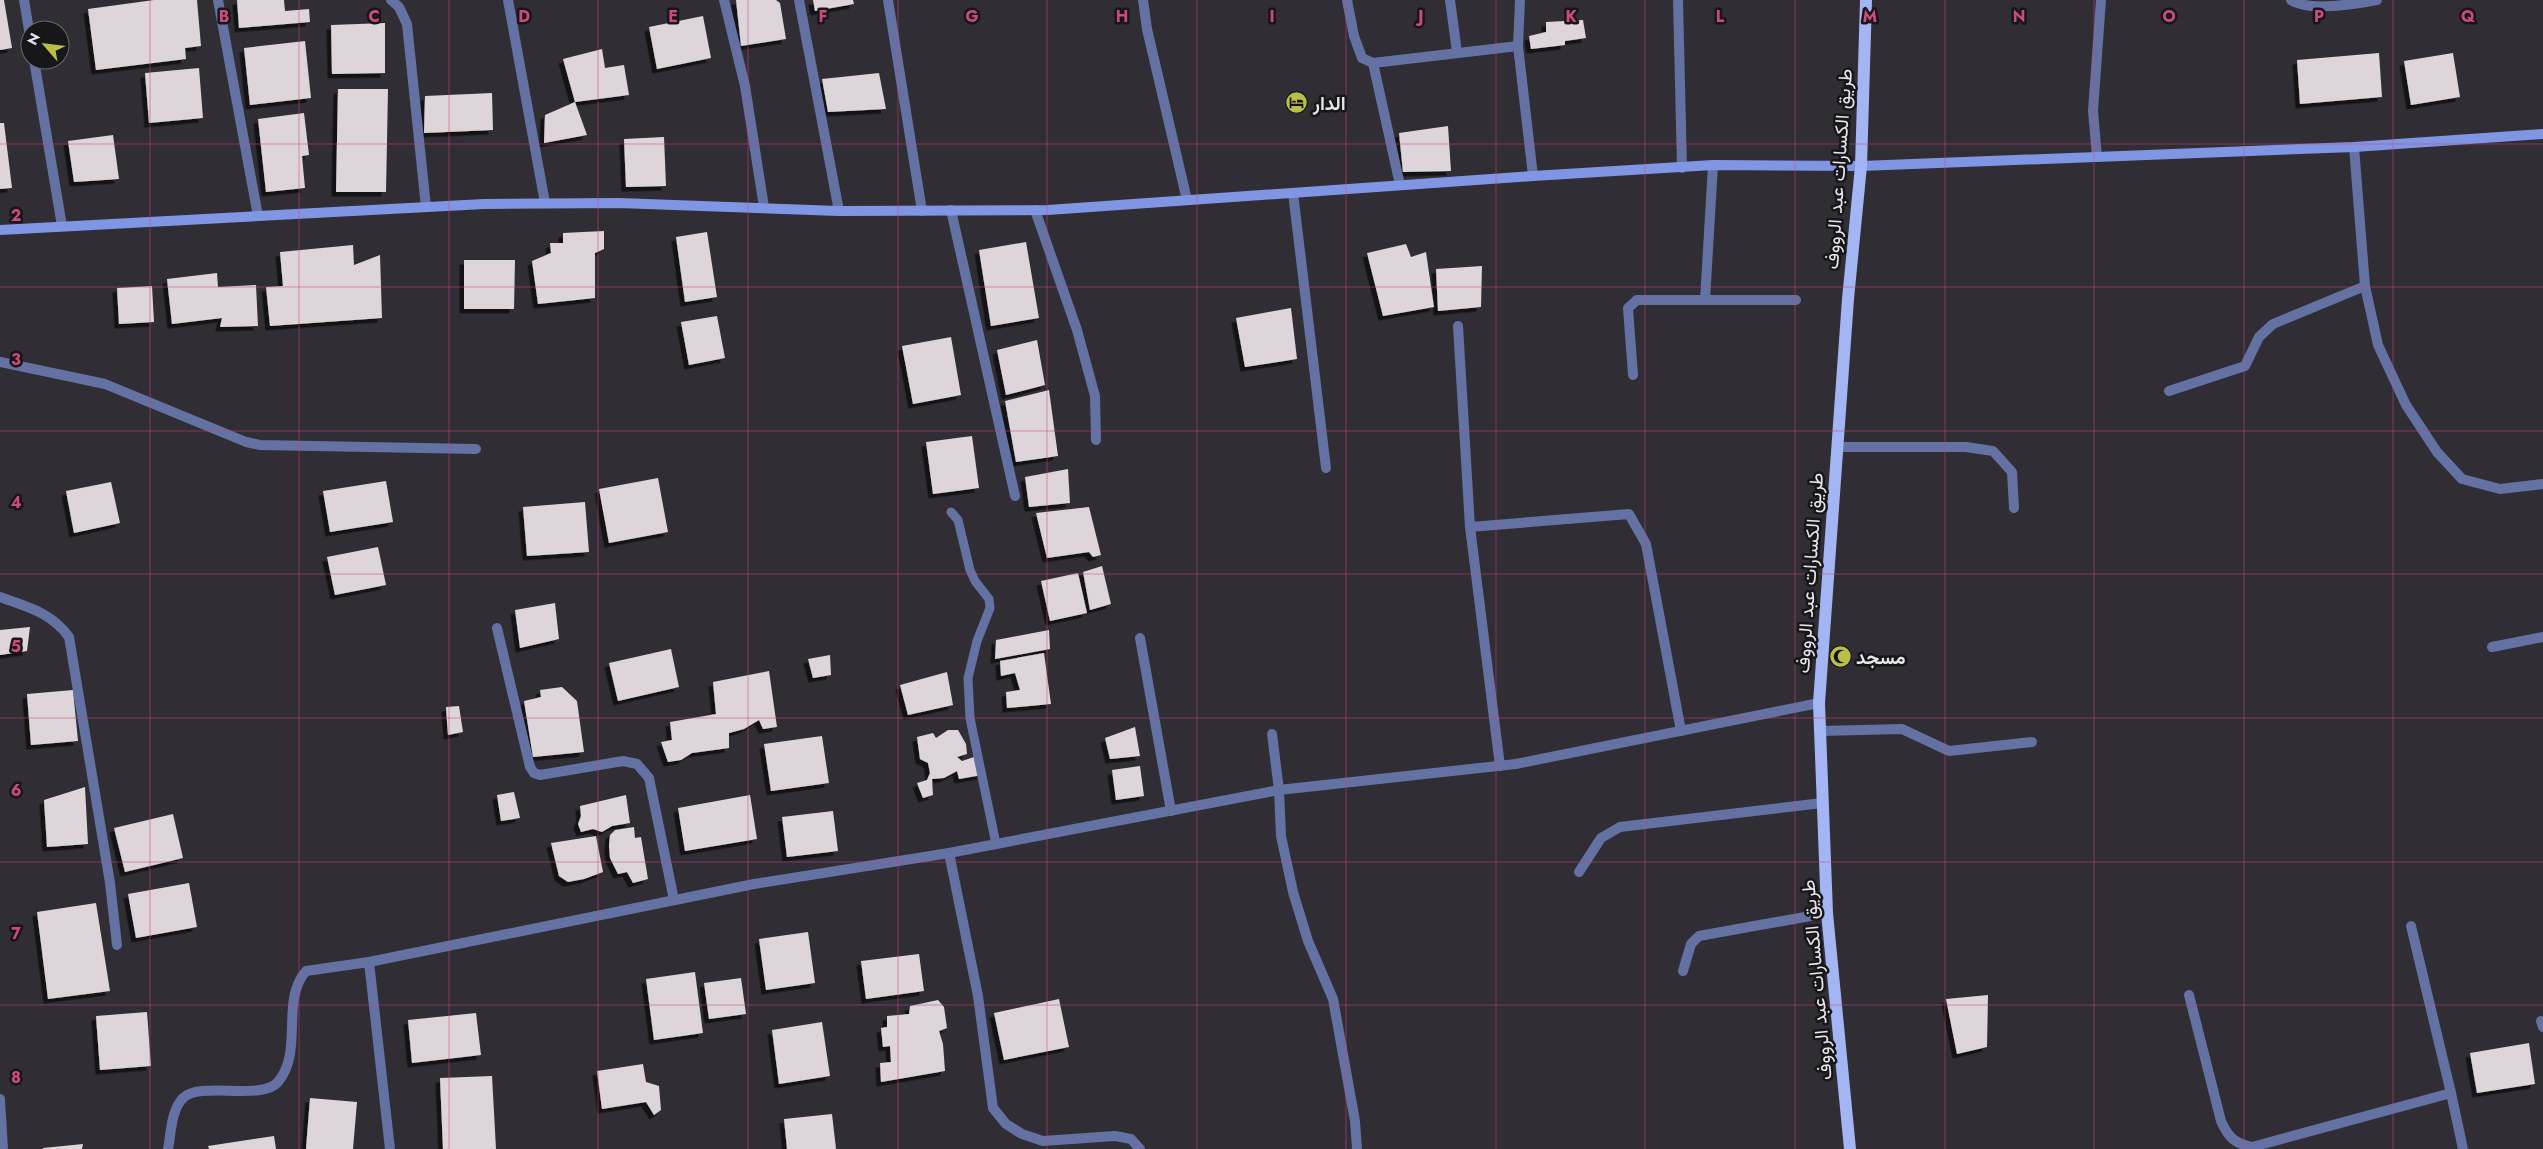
<svg xmlns="http://www.w3.org/2000/svg" width="2543" height="1149" font-family="Jost,Vazirmatn,sans-serif">
	<style>
		.building { fill: #ded5db; filter: url(#shadow) }
		.lines { fill: none; stroke-linecap: round; stroke-linejoin: round }
		.lane { stroke: #6371a3; stroke-width: 9 }
		.street { stroke: #6371a3; stroke-width: 10 }
		.secondary { stroke: #8096e5; stroke-width: 10 }
		.primary { stroke: #a3b6f3; stroke-width: 12 }
		.grid { fill: none; stroke: #cb4b7f; stroke-width: 1; stroke-opacity: 0.55 }
		.labels { text-anchor: middle; stroke-width: 5; stroke-linejoin: round; paint-order: stroke }
		.poi-label { font-size: 19px; font-weight: bold; fill: #e7e5ea; stroke: #171619; text-anchor: start }
		.street-label { font-size: 19px; fill: #e7e5ea; stroke: #171619 }
		.grid-label { font-size: 16px; text-anchor: middle; font-weight: bold; fill: #cb4b7f; stroke: #171619; stroke-width: 5; stroke-linejoin: round; paint-order: stroke }
	</style>
	<defs>
		<filter id="shadow"><feDropShadow dx="-4.5" dy="4.5" stdDeviation="0" flood-color="#0009"/></filter>
	</defs>
	<rect width="100%" height="100%" fill="#302d34"/>
	<!-- building -->
	<g class="building">
		<polygon points="0,0 4,0 12,48 0,50"/>
		<polygon points="154,0 197,0 201,46 185,48 186,59 96,70 88,9"/>
		<polygon points="237,0 284,0 285,11 309,9 310,22 239,28"/>
		<polygon points="736,0 776,0 780,3 786,39 741,46"/>
		<polygon points="813,0 853,0 854,4 815,11"/>
		<polygon points="703,16 711,58 657,69 649,27"/>
		<polygon points="1583,20 1586,38 1565,41 1565,45 1531,49 1529,36 1546,32 1546,22"/>
		<polygon points="385,23 385,73 332,74 331,25"/>
		<polygon points="305,41 311,98 250,105 244,48"/>
		<polygon points="602,49 605,68 624,65 629,95 575,102 587,135 544,143 545,115 575,102 563,59"/>
		<polygon points="2379,53 2382,97 2300,104 2297,60"/>
		<polygon points="2453,53 2460,97 2411,105 2404,61"/>
		<polygon points="199,68 203,118 149,123 145,73"/>
		<polygon points="879,73 886,109 828,112 822,79"/>
		<polygon points="338,89 388,89 386,192 336,192"/>
		<polygon points="492,93 493,130 424,133 425,96"/>
		<polygon points="304,113 309,155 302,156 305,188 266,192 258,119"/>
		<polygon points="0,123 4,123 12,188 0,189"/>
		<polygon points="1448,126 1451,171 1403,172 1399,133"/>
		<polygon points="113,135 119,179 74,182 68,141"/>
		<polygon points="664,137 666,186 626,187 624,139"/>
		<polygon points="604,231 604,249 595,253 595,298 538,304 532,261 551,253 550,243 563,243 563,233"/>
		<polygon points="707,232 717,297 685,302 676,237"/>
		<polygon points="1026,242 1039,318 991,326 979,250"/>
		<polygon points="1406,244 1411,257 1426,252 1434,307 1383,316 1367,253"/>
		<polygon points="353,245 354,265 380,255 382,318 270,326 266,287 283,286 280,252"/>
		<polygon points="464,260 515,260 514,309 464,309"/>
		<polygon points="1482,266 1481,307 1438,311 1436,269"/>
		<polygon points="217,273 218,287 256,285 258,326 220,327 222,318 172,324 167,279"/>
		<polygon points="152,286 154,322 119,324 117,288"/>
		<polygon points="1291,308 1297,359 1245,367 1236,318"/>
		<polygon points="717,316 725,358 689,365 681,322"/>
		<polygon points="951,337 961,395 913,404 902,346"/>
		<polygon points="1037,340 1045,385 1006,395 997,350"/>
		<polygon points="1049,390 1058,456 1016,462 1005,401"/>
		<polygon points="972,436 979,488 933,494 926,442"/>
		<polygon points="1068,469 1070,503 1029,507 1025,477"/>
		<polygon points="658,478 668,532 609,543 599,489"/>
		<polygon points="386,481 393,522 330,532 323,491"/>
		<polygon points="111,482 120,523 74,533 66,491"/>
		<polygon points="585,502 589,552 527,556 523,507"/>
		<polygon points="1089,507 1101,555 1093,557 1089,552 1047,558 1036,513"/>
		<polygon points="378,547 386,585 335,595 327,557"/>
		<polygon points="1102,566 1111,604 1090,610 1083,572"/>
		<polygon points="1078,573 1087,613 1050,621 1041,581"/>
		<polygon points="555,603 559,639 520,648 515,610"/>
		<polygon points="30,627 27,651 0,655 0,630"/>
		<polygon points="1049,630 1050,649 995,659 996,640"/>
		<polygon points="671,649 679,687 618,701 609,663"/>
		<polygon points="1044,653 1051,704 1007,708 1006,692 1020,690 1015,673 1001,676 1000,661"/>
		<polygon points="830,655 831,675 813,678 808,659"/>
		<polygon points="769,671 777,727 763,729 759,720 744,729 729,733 729,748 692,753 681,760 668,762 661,742 672,740 670,722 716,714 713,682"/>
		<polygon points="947,672 953,705 908,715 900,685"/>
		<polygon points="562,687 577,701 584,752 533,757 524,701 541,697 540,690"/>
		<polygon points="73,690 78,741 31,745 27,694"/>
		<polygon points="459,706 463,732 448,735 446,707"/>
		<polygon points="1135,727 1140,756 1110,759 1105,738"/>
		<polygon points="948,730 958,730 966,744 967,754 957,757 962,761 974,757 982,775 959,779 957,771 944,778 932,779 933,795 923,798 917,783 927,780 930,773 928,763 920,759 917,737 933,733 936,738"/>
		<polygon points="822,736 829,783 771,791 764,744"/>
		<polygon points="1140,766 1144,796 1116,800 1112,770"/>
		<polygon points="85,787 88,844 47,847 44,800"/>
		<polygon points="514,792 520,818 501,821 497,795"/>
		<polygon points="626,795 630,823 612,826 602,832 593,829 581,832 578,824 581,816 580,806"/>
		<polygon points="750,795 757,839 685,851 678,808"/>
		<polygon points="833,811 838,851 787,857 782,817"/>
		<polygon points="173,814 183,858 125,872 114,828"/>
		<polygon points="634,827 635,838 641,837 648,879 633,883 627,872 618,874 610,858 609,845 610,835 615,830"/>
		<polygon points="596,836 603,872 584,879 568,882 559,876 551,843"/>
		<polygon points="189,883 197,927 136,938 128,894"/>
		<polygon points="96,903 110,991 48,999 37,912"/>
		<polygon points="808,932 815,983 766,990 759,939"/>
		<polygon points="919,954 924,991 866,999 861,961"/>
		<polygon points="695,972 703,1033 654,1040 646,979"/>
		<polygon points="741,978 746,1014 709,1019 704,983"/>
		<polygon points="1988,995 1987,1047 1957,1054 1946,999"/>
		<polygon points="1059,999 1069,1047 1004,1060 994,1013"/>
		<polygon points="938,1000 944,1007 947,1028 939,1031 943,1044 945,1071 881,1082 880,1063 891,1062 890,1046 883,1047 881,1028 887,1027 887,1016 909,1014 910,1006"/>
		<polygon points="147,1012 151,1066 100,1070 96,1016"/>
		<polygon points="476,1013 481,1055 412,1063 408,1020"/>
		<polygon points="822,1022 830,1076 779,1084 772,1030"/>
		<polygon points="2529,1043 2535,1084 2477,1093 2470,1053"/>
		<polygon points="643,1064 646,1082 659,1086 661,1110 654,1115 646,1102 602,1109 597,1071"/>
		<polygon points="492,1076 496,1149 443,1149 440,1078"/>
		<polygon points="310,1098 357,1102 353,1149 306,1149"/>
		<polygon points="832,1114 836,1149 787,1149 784,1119"/>
		<polygon points="274,1136 276,1149 209,1149 208,1146"/>
		<polygon points="83,1144 82,1149 43,1149 43,1148"/>
	</g>
	<g class="lines">
		<!-- lane -->
		<polyline class="lane" points="951,512 958,520 970,570 975,581 989,599 990,608 977,641 968,678 970,718 996,844"/>
		<!-- street -->
		<g class="street">
			<polyline points="24,0 30,36"/>
			<polyline points="218,0 258,216"/>
			<polyline points="391,0 399,7 407,24 426,207"/>
			<polyline points="508,0 545,203"/>
			<polyline points="724,0 745,86 764,207"/>
			<polyline points="799,0 839,211"/>
			<polyline points="888,0 922,211"/>
			<polyline points="1143,0 1147,29 1187,200"/>
			<polyline points="1347,0 1354,36 1362,58 1373,63 1518,46"/>
			<polyline points="1450,0 1457,52"/>
			<polyline points="1520,0 1518,46 1533,176"/>
			<polyline points="1678,0 1682,168"/>
			<path d="M2291,0C2309,12 2356,4 2377,0"/>
			<polyline points="34,60 62,226"/>
			<polyline points="1373,63 1400,185"/>
			<polyline points="2354,147 2365,286 2378,345 2406,405 2437,452 2462,479 2500,489 2543,484"/>
			<polyline points="2097,157 2093,111 2101,0"/>
			<polyline points="1293,193 1326,468"/>
			<polyline points="951,210 1015,496"/>
			<polyline points="1035,210 1077,330 1095,396 1096,440"/>
			<polyline points="1705,300 1713,165"/>
			<polyline points="1458,326 1470,527 1500,766"/>
			<polyline points="0,362 105,384 246,442 260,445 476,449"/>
			<polyline points="1633,375 1628,308 1637,300 1796,300"/>
			<polyline points="2169,391 2245,366 2259,337 2273,324 2365,286"/>
			<polyline points="1837,447 1966,447 1993,451 2012,472 2014,508"/>
			<polyline points="1470,527 1629,514 1646,544 1681,731"/>
			<path d="M0,597C27,607 51,612 69,637L110,883L117,945"/>
			<polyline points="497,628 530,767 534,773 540,775 623,761 637,764 649,778 674,900"/>
			<polyline points="1140,638 1171,811"/>
			<polyline points="2492,647 2543,637"/>
			<polyline points="1820,731 1902,729 1949,751 2032,742"/>
			<polyline points="1272,734 1279,790 1281,836 1293,892 1308,941 1333,999 1355,1121 1357,1149"/>
			<polyline points="949,853 978,996 993,1108 1006,1124 1022,1134 1043,1141 1115,1136 1131,1139 1140,1149"/>
			<polyline points="1579,872 1601,838 1620,827 1822,803"/>
			<polyline points="2411,926 2451,1093"/>
			<polyline points="369,962 390,1149"/>
			<polyline points="1683,971 1691,944 1699,936 1827,913"/>
			<path d="M2189,995L2221,1121C2228,1137 2235,1144 2252,1147L2451,1093L2463,1149"/>
			<polyline points="2541,1021 2543,1027"/>
			<polyline points="0,1099 3,1149"/>
			<path d="M168,1149C171,1134 171,1110 183,1098C200,1081 262,1101 278,1082C304,1051 280,1001 306,971L369,962L754,884L949,853L1279,790L1516,764L1819,703"/>
		</g>
		<!-- secondary -->
		<polyline class="secondary" points="0,230 484,204 619,203 839,211 1048,210 1533,176 1713,165 1861,166 2354,147 2543,134"/>
		<!-- primary -->
		<polyline class="primary" points="1850,1149 1827,913 1819,703 1848,299 1861,166 1866,0"/>
	</g>
	<!-- grid -->
	<path class="grid" d="M150,0V1149M299,0V1149M449,0V1149M598,0V1149M748,0V1149M898,0V1149M1047,0V1149M1197,0V1149M1346,0V1149M1496,0V1149M1645,0V1149M1795,0V1149M1945,0V1149M2094,0V1149M2244,0V1149M2393,0V1149M0,144H2543M0,287H2543M0,431H2543M0,574H2543M0,718H2543M0,862H2543M0,1005H2543"/>
	<!-- icons -->
	<defs>
		<symbol id="hotel-disc" viewBox="-11 -11 22 22"><circle r="9.5" fill="#bac045" stroke="#171619"/><path d="M-6-4.5h1.5V1H6V5H4.5V3h-9V5H-6ZM-4 0a1.8 1.8 0 1 1 3.6 0ZM.5 0V-2.5h3Q6-2.5 6 0Z" fill="#111"/></symbol>
		<symbol id="mosque-disc" viewBox="-11 -11 22 22"><circle r="9.5" fill="#bac045" stroke="#171619"/><path d="M3.5-4.9A6 6 0 1 0 3.5 4.9A5 5 0 1 1 3.5-4.9Z" fill="#111"/></symbol>
	</defs>
	<g fill-rule="evenodd">
		<use href="#hotel-disc" x="1284" y="90" width="25" height="25"/>
		<use href="#mosque-disc" x="1828" y="644" width="25" height="25"/>
	</g>
	<g class="labels">
		<!-- poi labels -->
		<g class="poi-label">
			<text x="1313" y="110">الدار</text>
			<text x="1856" y="664">مسجد</text>
		</g>
		<!-- street labels -->
		<g class="street-label">
			<text transform="translate(1838 169) rotate(-86)" y="7">طريق الكسارات عبد الرووف</text>
			<text transform="translate(1809 573) rotate(-86)" y="7">طريق الكسارات عبد الرووف</text>
			<text transform="translate(1816 980) rotate(-95)" y="7">طريق الكسارات عبد الرووف</text>
		</g>
	</g>
	<g class="grid-label">
		<text x="224" y="22">B</text>
		<text x="374" y="22">C</text>
		<text x="524" y="22">D</text>
		<text x="673" y="22">E</text>
		<text x="823" y="22">F</text>
		<text x="972" y="22">G</text>
		<text x="1122" y="22">H</text>
		<text x="1272" y="22">I</text>
		<text x="1421" y="22">J</text>
		<text x="1571" y="22">K</text>
		<text x="1720" y="22">L</text>
		<text x="1870" y="22">M</text>
		<text x="2019" y="22">N</text>
		<text x="2169" y="22">O</text>
		<text x="2319" y="22">P</text>
		<text x="2468" y="22">Q</text>
		<text x="16" y="221">2</text>
		<text x="16" y="365">3</text>
		<text x="16" y="508">4</text>
		<text x="16" y="652">5</text>
		<text x="16" y="796">6</text>
		<text x="16" y="939">7</text>
		<text x="16" y="1083">8</text>
	</g>
	<!-- north arrow -->
	<g transform="translate(45 45) rotate(298)"><circle r="24" fill="#171619" stroke="#6a696d"/>
	<path d="M0-4L9 19L0 12L-9 19Z" fill="#bac045"/>
	<text y="-8" font-size="14" font-weight="bold" text-anchor="middle" fill="#e7e5ea">N</text>
	</g>
</svg>
